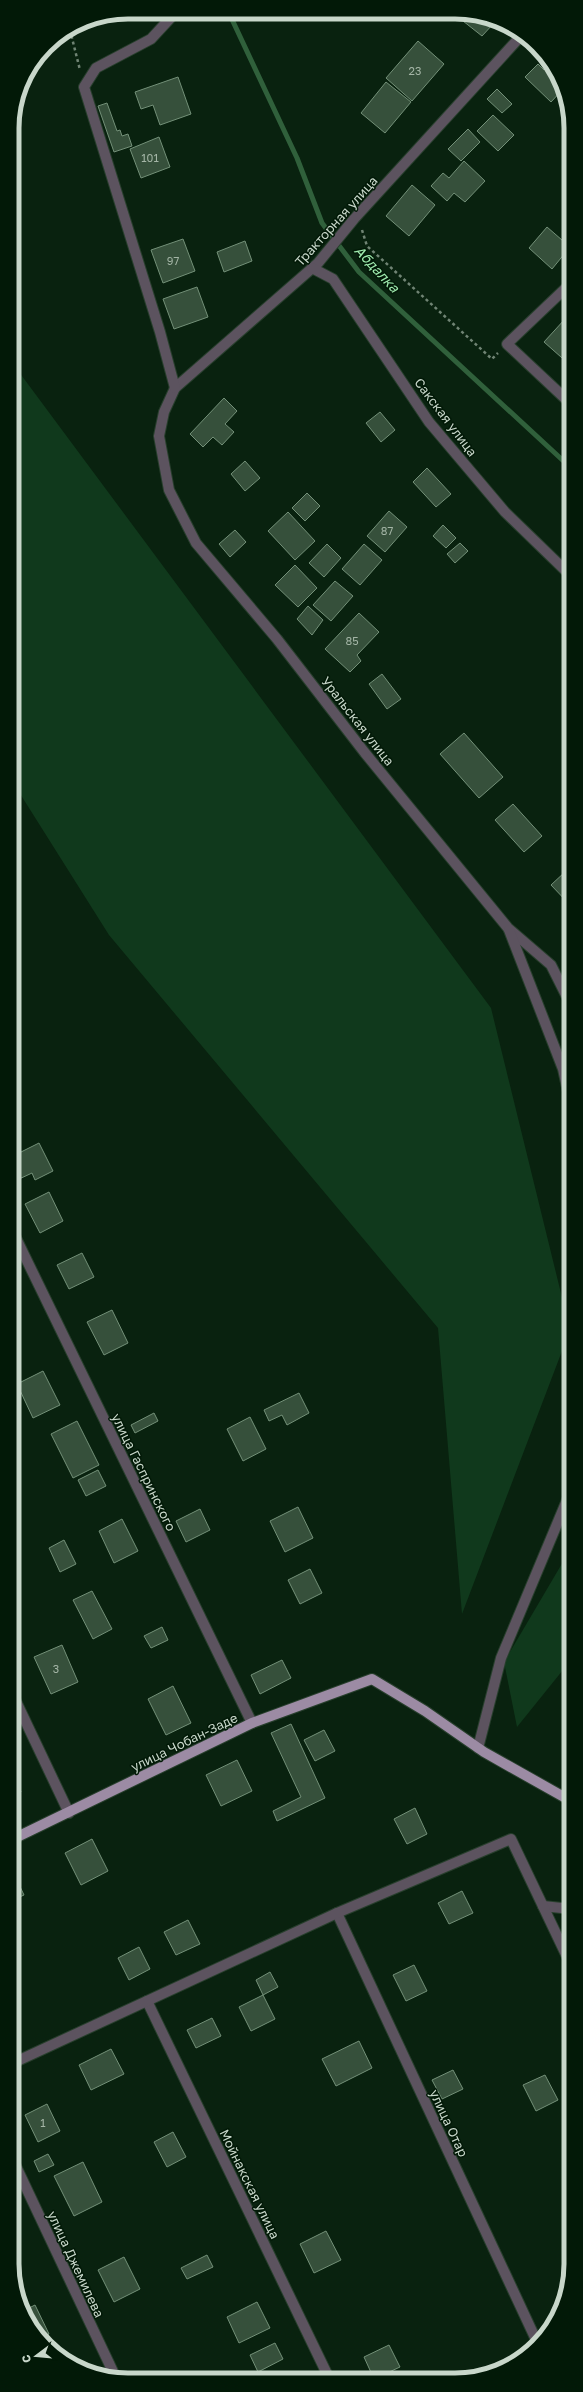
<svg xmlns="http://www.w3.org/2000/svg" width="583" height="2392" font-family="'Golos Text',sans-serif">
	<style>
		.green { fill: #10391c }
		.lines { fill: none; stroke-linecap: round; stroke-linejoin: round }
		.stream { stroke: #30603b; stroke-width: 5 }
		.building { fill: #36503b; stroke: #739078 }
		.minor-casing { stroke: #283f2d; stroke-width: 12 }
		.major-casing { stroke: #283f2d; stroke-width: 12 }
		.path { stroke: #708474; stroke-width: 2.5; stroke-dasharray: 3 3; stroke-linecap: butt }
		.minor { stroke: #5c535f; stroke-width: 10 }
		.major { stroke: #9c8ba4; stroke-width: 10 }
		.labels { text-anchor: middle; stroke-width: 3; stroke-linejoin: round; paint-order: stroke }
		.number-label { font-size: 11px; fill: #a4b5a6 }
		.street-label { font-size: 13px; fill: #c8d7ca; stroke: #021907 }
		.water-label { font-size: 14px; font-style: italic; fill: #9feaae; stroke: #021907 }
		.rim { fill: none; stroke: #c8d7ca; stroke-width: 5 }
	</style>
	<rect width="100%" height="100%" fill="#09220f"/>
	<!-- green -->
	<g class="green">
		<polygon points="19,372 491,1008 570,1330 462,1614 438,1328 109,935 12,781 12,373"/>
		<polygon points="570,1550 571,1660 517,1727 504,1662"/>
	</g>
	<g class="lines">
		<!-- stream -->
		<polyline class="stream" points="229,13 297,158 322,223 359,272 570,467"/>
	</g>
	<!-- building -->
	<g class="building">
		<polygon points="469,14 478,14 494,23 482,36 463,21"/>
		<polygon points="418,41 444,64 412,101 386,78"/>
		<polygon points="538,64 544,70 550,64 559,77 555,82 563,89 551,102 525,77"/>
		<polygon points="178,77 191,114 160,125 153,105 141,109 135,92"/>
		<polygon points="386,82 411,102 385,133 361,113"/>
		<polygon points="497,89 512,104 502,113 487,99"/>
		<polygon points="107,103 117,131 120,130 122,136 128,134 132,146 114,152 98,106"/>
		<polygon points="493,115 514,135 498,151 477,131"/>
		<polygon points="468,129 480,142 461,161 448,149"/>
		<polygon points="159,137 170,167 141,178 130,149"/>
		<polygon points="464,161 485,181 465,202 454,193 447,201 431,186 443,173 449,178"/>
		<polygon points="412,185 435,205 409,236 386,216"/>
		<polygon points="547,227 570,247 552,269 529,248"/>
		<polygon points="183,239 195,271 163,283 151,250"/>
		<polygon points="245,241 252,261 224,272 217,252"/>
		<polygon points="197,287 208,317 174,329 163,299"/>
		<polygon points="565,319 570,323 570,365 544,342"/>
		<polygon points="224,398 237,411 225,424 234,432 222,445 213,437 203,447 190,434"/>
		<polygon points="380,412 395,430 381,442 366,423"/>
		<polygon points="245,461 260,478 245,491 231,474"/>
		<polygon points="427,468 451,494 436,507 413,482"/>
		<polygon points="307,493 320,506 305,521 292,508"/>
		<polygon points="389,511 407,527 385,552 367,536"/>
		<polygon points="288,512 315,541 295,560 268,531"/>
		<polygon points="443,525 456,538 446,548 433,536"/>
		<polygon points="235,530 246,542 230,557 219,544"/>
		<polygon points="460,543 468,551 455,563 447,554"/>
		<polygon points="327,544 341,558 324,577 309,563"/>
		<polygon points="364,544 382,560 360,585 342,569"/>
		<polygon points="295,565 317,588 298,607 275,585"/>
		<polygon points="335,581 353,596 331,621 313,605"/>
		<polygon points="308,606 323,620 312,635 297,619"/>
		<polygon points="359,613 379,632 357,655 361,661 350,672 325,649"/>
		<polygon points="382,674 401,699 387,709 369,684"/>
		<polygon points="464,733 503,777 479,798 440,754"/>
		<polygon points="513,804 542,836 524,852 495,820"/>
		<polygon points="566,871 570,876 570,905 551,885"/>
		<polygon points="39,1143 53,1171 35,1180 32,1173 17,1180 13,1172 13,1156"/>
		<polygon points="49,1192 63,1221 40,1233 25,1204"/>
		<polygon points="82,1253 94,1277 69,1289 57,1265"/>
		<polygon points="112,1310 128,1343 104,1355 87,1322"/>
		<polygon points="43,1371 60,1405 33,1418 17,1384"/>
		<polygon points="299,1393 309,1413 287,1425 282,1415 269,1421 264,1410"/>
		<polygon points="154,1413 158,1421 135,1433 131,1425"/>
		<polygon points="250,1417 266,1449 243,1461 227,1429"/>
		<polygon points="77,1421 99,1465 73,1478 51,1434"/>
		<polygon points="98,1470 106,1486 86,1496 78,1480"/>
		<polygon points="298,1507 313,1538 285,1552 270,1521"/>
		<polygon points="200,1509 210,1530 186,1542 176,1521"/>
		<polygon points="122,1519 138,1551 114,1563 99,1531"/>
		<polygon points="64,1540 76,1564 60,1572 49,1548"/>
		<polygon points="310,1569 322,1593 300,1604 288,1580"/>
		<polygon points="92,1591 112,1629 93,1639 73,1600"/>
		<polygon points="162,1627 168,1640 151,1648 144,1636"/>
		<polygon points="62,1645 78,1682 51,1694 34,1657"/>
		<polygon points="282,1660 291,1678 260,1694 251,1675"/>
		<polygon points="173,1686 191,1723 166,1735 148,1699"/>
		<polygon points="291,1724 325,1798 277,1821 273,1811 301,1797 271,1733"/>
		<polygon points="324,1730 335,1751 315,1761 304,1740"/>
		<polygon points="237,1760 252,1791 221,1806 206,1775"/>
		<polygon points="13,1775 21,1792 13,1796"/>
		<polygon points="415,1808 427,1834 407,1844 394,1819"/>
		<polygon points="92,1839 108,1871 81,1885 65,1853"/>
		<polygon points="13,1872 24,1895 13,1900"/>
		<polygon points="462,1891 473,1913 449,1924 438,1903"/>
		<polygon points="188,1920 200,1944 176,1955 164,1932"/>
		<polygon points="139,1947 150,1969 129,1980 118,1958"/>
		<polygon points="414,1965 427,1991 406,2001 393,1975"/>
		<polygon points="270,1972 278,1987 263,1995 256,1980"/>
		<polygon points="263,1995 275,2019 251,2031 239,2007"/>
		<polygon points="212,2018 221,2036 196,2048 187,2030"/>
		<polygon points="359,2041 372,2068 336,2086 322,2059"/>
		<polygon points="111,2049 124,2074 91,2090 79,2065"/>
		<polygon points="453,2070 463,2089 442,2099 432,2080"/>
		<polygon points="545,2075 558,2100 536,2111 523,2085"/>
		<polygon points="47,2104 60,2131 38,2142 25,2115"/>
		<polygon points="173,2132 186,2157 167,2167 154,2142"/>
		<polygon points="48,2154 54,2165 39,2172 34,2161"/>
		<polygon points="83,2162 102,2202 74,2216 54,2176"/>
		<polygon points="326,2231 341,2260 314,2273 300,2244"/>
		<polygon points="207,2255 213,2267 187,2279 181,2268"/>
		<polygon points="124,2257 140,2289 114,2302 98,2270"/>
		<polygon points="257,2302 270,2328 239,2343 227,2317"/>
		<polygon points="35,2305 49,2334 40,2338 27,2309"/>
		<polygon points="275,2343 283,2359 258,2372 250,2355"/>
		<polygon points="389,2345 400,2367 374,2379 364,2357"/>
	</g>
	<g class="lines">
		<defs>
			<g id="minor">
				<polyline points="520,37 354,219 318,263 175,388 164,412 159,436 169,490 196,543 277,639 365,753 508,928 551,965 570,1003"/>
				<polyline points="312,268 333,279 429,422 505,512 570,575"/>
				<polyline points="570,284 507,344 570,403"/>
				<polyline points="175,388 160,332 84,87 96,68 151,39 176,12"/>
				<polyline points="509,930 563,1069 570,1101"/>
				<polyline points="13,1232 252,1723"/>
				<polyline points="13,1695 69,1813"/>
				<polyline points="478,1748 501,1658 570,1493"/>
				<polyline points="543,1906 571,1909"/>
				<polyline points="337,1913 538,2344"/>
				<polyline points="147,2001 329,2378"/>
				<polyline points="13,2063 337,1913 511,1839 571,1965"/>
				<polyline points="13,2160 116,2378"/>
			</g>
			<polyline id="major" points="13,1839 252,1723 372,1679 425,1711 484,1752 571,1801"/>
		</defs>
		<!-- minor casing -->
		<use href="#minor" class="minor-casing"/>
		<!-- major casing -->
		<use href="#major" class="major-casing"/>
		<!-- path -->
		<g class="path">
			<polyline points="70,30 80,70"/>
			<polyline points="362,230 367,246 492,359 498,353"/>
		</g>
		<!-- minor -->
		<use href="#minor" class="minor"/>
		<!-- major -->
		<use href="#major" class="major"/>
	</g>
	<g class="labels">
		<!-- number labels -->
		<g class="number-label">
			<text x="415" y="75">23</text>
			<text x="150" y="162">101</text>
			<text x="173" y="265">97</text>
			<text x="387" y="535">87</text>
			<text x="352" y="645">85</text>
			<text x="56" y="1673">3</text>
			<text x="43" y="2127">1</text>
		</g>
		<!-- street labels -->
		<g class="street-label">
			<text transform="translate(336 221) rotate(-48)" y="5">Тракторная улица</text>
			<text transform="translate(446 417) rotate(53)" y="5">Сакская улица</text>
			<text transform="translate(358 721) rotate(52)" y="5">Уральская улица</text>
			<text transform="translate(144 1472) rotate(64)" y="5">улица Гаспринского</text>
			<text transform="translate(184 1742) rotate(-26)" y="5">улица Чобан-Заде</text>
			<text transform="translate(449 2123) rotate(65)" y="5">улица Отар</text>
			<text transform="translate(250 2184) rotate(64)" y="5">Мойнакская улица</text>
			<text transform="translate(76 2264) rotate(65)" y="5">улица Джемилева</text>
		</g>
		<!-- water labels -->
		<g class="water-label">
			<text transform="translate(377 269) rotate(47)" y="5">Абдалка</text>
		</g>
	</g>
	<!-- crop -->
	<path d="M0 0H583V2392H0ZM128 19H455A109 109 0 0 1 564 128V2264A109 109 0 0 1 455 2373H128A109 109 0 0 1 19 2264V128A109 109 0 0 1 128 19Z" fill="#021907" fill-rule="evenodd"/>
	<path class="rim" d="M128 19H455A109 109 0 0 1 564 128V2264A109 109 0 0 1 455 2373H128A109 109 0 0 1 19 2264V128A109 109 0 0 1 128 19Z"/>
	<!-- north arrow -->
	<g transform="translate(36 2356) rotate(254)" stroke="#021907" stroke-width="3" paint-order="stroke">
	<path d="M0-3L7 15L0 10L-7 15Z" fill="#c8d7ca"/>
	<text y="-6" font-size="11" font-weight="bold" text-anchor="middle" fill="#c8d7ca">С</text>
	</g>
</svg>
